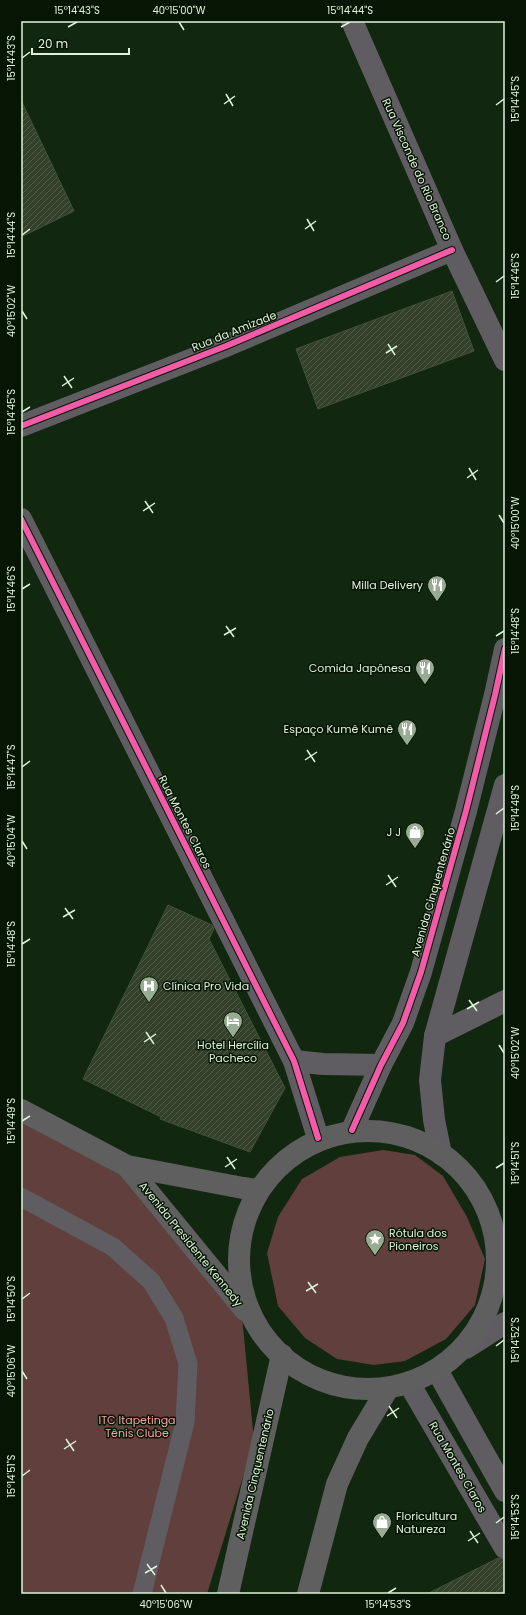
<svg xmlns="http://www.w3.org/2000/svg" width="526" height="1615" font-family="Poppins,sans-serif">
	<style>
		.green { fill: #603f3c }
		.building { fill: url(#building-hatch); stroke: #43513b }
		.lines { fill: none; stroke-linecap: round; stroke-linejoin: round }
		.service { stroke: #5f5d61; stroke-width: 19 }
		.minor { stroke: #5f5d61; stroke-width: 22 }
		.secondary { stroke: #5f5f60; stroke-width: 22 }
		.cycleway-casing { stroke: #061504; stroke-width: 8 }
		.cycleway { stroke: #f35aa7; stroke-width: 6 }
		.ticks { fill: none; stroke: #def3da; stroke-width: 1.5 }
		.labels { text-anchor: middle; stroke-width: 3; stroke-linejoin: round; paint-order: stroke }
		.street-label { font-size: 11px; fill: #def3da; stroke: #061504 }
		.poi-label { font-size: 11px; fill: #def3da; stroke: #061504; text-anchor: end }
		.park-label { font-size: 11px; fill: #f8a7a5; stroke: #061504 }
		.neatline { fill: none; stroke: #def3da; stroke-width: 1.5 }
		.ticks-label { font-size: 10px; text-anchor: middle; fill: #def3da }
	</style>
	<defs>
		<pattern id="building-hatch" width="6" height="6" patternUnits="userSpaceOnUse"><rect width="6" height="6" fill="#33402a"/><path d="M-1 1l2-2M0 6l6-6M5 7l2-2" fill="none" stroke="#505c48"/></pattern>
	</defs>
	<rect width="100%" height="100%" fill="#12270f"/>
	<!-- green -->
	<g class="green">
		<polygon points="21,1121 139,1178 242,1316 254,1441 207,1594 21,1594"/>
		<polygon points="383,1150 415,1155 443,1176 467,1217 485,1259 475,1305 446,1339 405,1361 374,1365 337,1359 305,1338 278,1306 267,1253 278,1217 302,1179 340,1157"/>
	</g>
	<!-- building -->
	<g class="building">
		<polygon points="21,100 74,211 21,237"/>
		<polygon points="452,291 474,351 318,409 296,349"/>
		<polygon points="168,905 212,925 214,929 209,939 285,1088 250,1152 160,1119 161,1117 83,1079"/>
		<polygon points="498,1558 505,1560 505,1594 427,1594"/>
	</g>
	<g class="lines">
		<!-- service -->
		<polyline class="service" points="21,1197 113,1247 151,1281 174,1318 188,1364 185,1422 142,1594"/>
		<!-- minor -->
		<g class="minor">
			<polyline points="352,21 452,250 505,360"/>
			<polyline points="21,426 226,346 452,250"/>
			<polyline points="21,519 294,1061 318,1138"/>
			<polyline points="435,1036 505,1001"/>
			<polyline points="294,1061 323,1064 381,1065"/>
			<polyline points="352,1130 381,1065 403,1023 421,972 466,811 495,695 505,649"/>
			<polyline points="441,1154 434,1120 430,1080 435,1036 505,785"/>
			<polyline points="498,1272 505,1277"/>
			<polyline points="466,1348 505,1323"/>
			<polyline points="438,1372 505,1491"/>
			<polyline points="410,1385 505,1548"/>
		</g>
		<!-- secondary -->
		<g class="secondary">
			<polyline points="21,1110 127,1166 243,1188 257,1190"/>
			<circle cx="368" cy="1260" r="129"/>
			<polyline points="127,1166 245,1310"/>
			<polyline points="228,1594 282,1355"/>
			<polyline points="308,1594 337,1484 358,1438 387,1390"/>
		</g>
		<defs>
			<g id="cycleway">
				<polyline points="21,426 226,346 452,250"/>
				<polyline points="21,519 294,1061 318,1138"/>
				<polyline points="352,1130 381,1065 403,1023 421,972 466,811 495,695 505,649"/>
			</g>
		</defs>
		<!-- cycleway casing -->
		<use href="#cycleway" class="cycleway-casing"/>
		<!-- cycleway -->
		<use href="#cycleway" class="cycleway"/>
	</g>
	<!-- ticks -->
	<path class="ticks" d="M179,22L184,30M68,27L77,22M341,27L350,22M22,58L30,52M226,94L233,106M224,104L235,96M496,105L504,99M307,219L314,231M305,229L316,221M22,235L30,229M496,282L504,276M22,311L27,319M388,344L395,355M386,353L397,346M64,376L72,388M62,386L74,378M22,412L30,407M469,468L476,480M467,478L478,470M145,501L153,513M143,511L155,503M499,515L504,523M22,589L30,584M226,626L234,637M224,635L236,628M496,636L504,631M307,750L315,762M305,760L317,752M22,767L30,761M496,814L504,808M22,841L27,849M388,875L396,887M386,885L398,877M65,908L73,919M63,917L75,910M22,944L30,939M469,1000L477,1011M467,1009L479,1002M146,1032L154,1044M144,1042L156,1034M499,1045L504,1053M22,1121L30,1116M227,1157L235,1169M225,1167L237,1159M496,1168L504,1163M308,1282L316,1293M306,1291L318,1284M22,1299L30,1293M496,1346L504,1340M22,1371L27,1379M389,1406L397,1418M387,1416L399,1408M66,1439L74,1451M64,1449L76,1441M22,1476L30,1470M496,1523L504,1517M470,1531L478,1543M468,1541L480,1533M147,1564L155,1575M145,1573L157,1566M161,1585L166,1593M388,1593L396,1588"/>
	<!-- icons -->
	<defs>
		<symbol id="restaurant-pin" viewBox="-11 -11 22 30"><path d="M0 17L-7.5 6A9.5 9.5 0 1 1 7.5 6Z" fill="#97ac93" stroke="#061504"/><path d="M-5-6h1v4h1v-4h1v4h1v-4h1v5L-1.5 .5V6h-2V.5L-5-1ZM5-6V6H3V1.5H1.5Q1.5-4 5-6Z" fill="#fff"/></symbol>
		<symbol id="shop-pin" viewBox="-11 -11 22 30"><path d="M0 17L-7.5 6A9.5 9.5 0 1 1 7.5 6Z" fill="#97ac93" stroke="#061504"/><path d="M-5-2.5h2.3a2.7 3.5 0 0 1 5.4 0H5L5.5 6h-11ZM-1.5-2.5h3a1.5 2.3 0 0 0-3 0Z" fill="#fff"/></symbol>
		<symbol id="hospital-pin" viewBox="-11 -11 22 30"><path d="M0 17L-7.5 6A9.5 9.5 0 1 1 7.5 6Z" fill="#97ac93" stroke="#061504"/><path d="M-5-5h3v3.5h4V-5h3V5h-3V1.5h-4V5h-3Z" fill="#fff"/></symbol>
		<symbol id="hotel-pin" viewBox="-11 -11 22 30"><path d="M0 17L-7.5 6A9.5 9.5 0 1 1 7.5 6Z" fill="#97ac93" stroke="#061504"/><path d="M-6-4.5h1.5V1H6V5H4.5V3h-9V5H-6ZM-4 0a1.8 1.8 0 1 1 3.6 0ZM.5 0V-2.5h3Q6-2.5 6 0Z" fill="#fff"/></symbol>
		<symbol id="sight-pin" viewBox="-11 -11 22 30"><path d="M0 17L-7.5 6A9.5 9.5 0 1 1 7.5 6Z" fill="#97ac93" stroke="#061504"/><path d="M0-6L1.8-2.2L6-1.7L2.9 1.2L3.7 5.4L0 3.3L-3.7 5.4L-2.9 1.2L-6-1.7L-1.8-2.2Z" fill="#fff"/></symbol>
	</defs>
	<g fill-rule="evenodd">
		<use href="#restaurant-pin" x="426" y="574" width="22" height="30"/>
		<use href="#restaurant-pin" x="414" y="657" width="22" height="30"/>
		<use href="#restaurant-pin" x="396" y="718" width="22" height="30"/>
		<use href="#shop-pin" x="404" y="821" width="22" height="30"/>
		<use href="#hospital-pin" x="138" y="975" width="22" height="30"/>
		<use href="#hotel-pin" x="222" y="1010" width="22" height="30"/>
		<use href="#sight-pin" x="364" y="1228" width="22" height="30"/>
		<use href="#shop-pin" x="371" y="1511" width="22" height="30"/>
	</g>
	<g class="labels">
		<!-- street labels -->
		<g class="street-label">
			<text transform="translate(417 169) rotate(66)" y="4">Rua Visconde do Rio Branco</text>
			<text transform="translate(234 331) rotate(-22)" y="4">Rua da Amizade</text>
			<text transform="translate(185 822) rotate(63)" y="4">Rua Montes Claros</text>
			<text transform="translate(433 892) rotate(-74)" y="4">Avenida Cinquentenário</text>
			<text transform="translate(191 1244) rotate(51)" y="4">Avenida Presidente Kennedy</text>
			<text transform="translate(458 1467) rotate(60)" y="4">Rua Montes Claros</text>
			<text transform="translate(255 1474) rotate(-77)" y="4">Avenida Cinquentenário</text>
		</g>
		<!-- poi labels -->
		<g class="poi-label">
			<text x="423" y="589">Milla Delivery</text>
			<text x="411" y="672">Comida Japônesa</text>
			<text x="393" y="733">Espaço Kumê Kumê</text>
			<text x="401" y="836">J J</text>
			<text x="163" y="990" text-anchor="start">Clínica Pro Vida</text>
			<text x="233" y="1049" text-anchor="middle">Hotel Hercília<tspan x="233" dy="13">Pacheco</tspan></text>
			<text x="389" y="1237" text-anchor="start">Rótula dos<tspan x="389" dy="13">Pioneiros</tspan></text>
			<text x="396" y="1520" text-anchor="start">Floricultura<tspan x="396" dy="13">Natureza</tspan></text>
		</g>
		<!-- park labels -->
		<g class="park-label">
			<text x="137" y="1424">ITC Itapetinga<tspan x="137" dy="13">Tênis Clube</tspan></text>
		</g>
	</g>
	<!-- border -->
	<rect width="526" height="1615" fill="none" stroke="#061504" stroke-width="44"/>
	<!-- scale -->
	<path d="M32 48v6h97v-6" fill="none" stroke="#def3da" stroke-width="2"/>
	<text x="38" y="48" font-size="12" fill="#def3da" stroke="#061504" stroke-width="3" paint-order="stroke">20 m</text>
	<rect x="22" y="22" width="482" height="1571" class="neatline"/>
	<g class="ticks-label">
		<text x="77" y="14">15°14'43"S</text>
		<text x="179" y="14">40°15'00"W</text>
		<text x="350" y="14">15°14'44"S</text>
		<text transform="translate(11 58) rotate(-90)" y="4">15°14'43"S</text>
		<text transform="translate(515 99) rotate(-90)" y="4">15°14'45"S</text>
		<text transform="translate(11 235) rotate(-90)" y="4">15°14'44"S</text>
		<text transform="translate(515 276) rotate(-90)" y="4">15°14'46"S</text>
		<text transform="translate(11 311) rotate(-90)" y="4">40°15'02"W</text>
		<text transform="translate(11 412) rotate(-90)" y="4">15°14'45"S</text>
		<text transform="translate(515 523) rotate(-90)" y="4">40°15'00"W</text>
		<text transform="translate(11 589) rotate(-90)" y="4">15°14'46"S</text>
		<text transform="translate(515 631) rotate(-90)" y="4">15°14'48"S</text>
		<text transform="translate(11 767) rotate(-90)" y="4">15°14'47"S</text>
		<text transform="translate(515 808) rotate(-90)" y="4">15°14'49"S</text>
		<text transform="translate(11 841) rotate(-90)" y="4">40°15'04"W</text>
		<text transform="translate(11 944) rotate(-90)" y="4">15°14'48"S</text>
		<text transform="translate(515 1053) rotate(-90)" y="4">40°15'02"W</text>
		<text transform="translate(11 1121) rotate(-90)" y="4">15°14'49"S</text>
		<text transform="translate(515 1163) rotate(-90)" y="4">15°14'51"S</text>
		<text transform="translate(11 1299) rotate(-90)" y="4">15°14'50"S</text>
		<text transform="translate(515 1340) rotate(-90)" y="4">15°14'52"S</text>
		<text transform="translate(11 1371) rotate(-90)" y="4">40°15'06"W</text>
		<text transform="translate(11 1476) rotate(-90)" y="4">15°14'51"S</text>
		<text transform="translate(515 1517) rotate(-90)" y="4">15°14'53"S</text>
		<text x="166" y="1608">40°15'06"W</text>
		<text x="388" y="1608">15°14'53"S</text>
	</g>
</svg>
